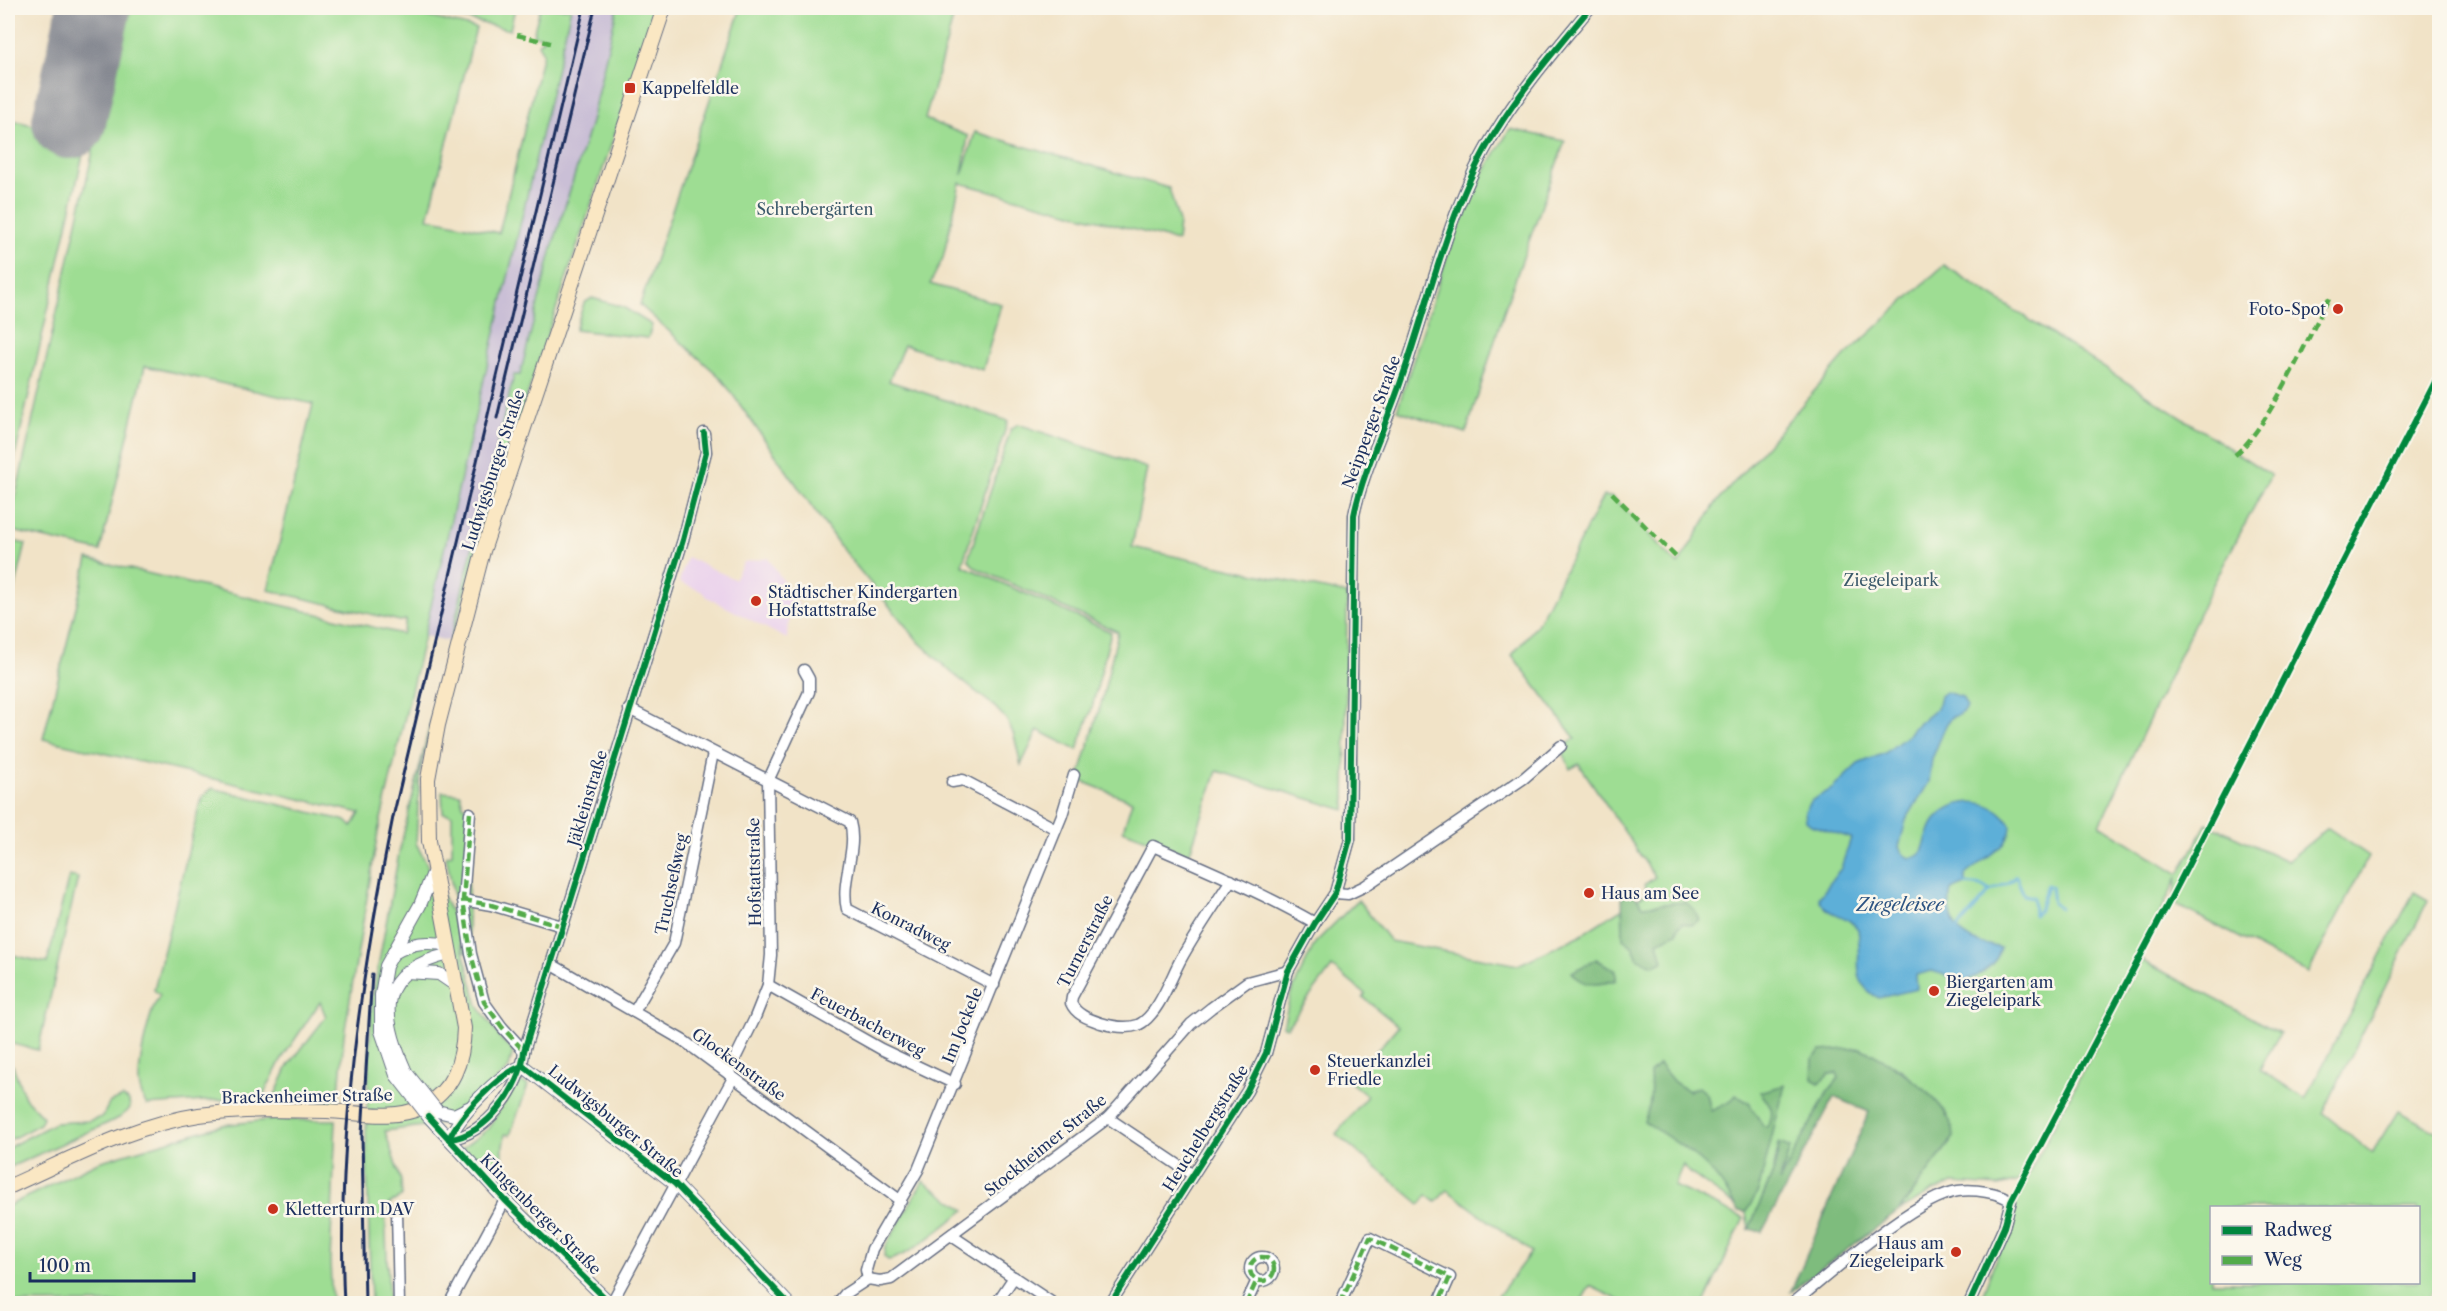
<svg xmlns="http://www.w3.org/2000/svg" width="2447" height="1311" font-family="'Libre Caslon Text',serif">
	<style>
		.built { fill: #ead1ec }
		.industrial { fill: #cabfd6 }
		.green { fill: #9edd93; stroke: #5c8678; stroke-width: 1.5; fill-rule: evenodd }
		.forest { fill: #7ebc7d; stroke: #4c766e; stroke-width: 1.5 }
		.water { fill: #5dafd8; stroke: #3c6f9b; stroke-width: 1.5 }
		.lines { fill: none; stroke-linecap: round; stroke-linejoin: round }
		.stream { stroke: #5dafd8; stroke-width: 3 }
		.runway { stroke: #868992; stroke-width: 74 }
		.minor-casing { stroke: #666e83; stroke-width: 13 }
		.tertiary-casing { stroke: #666e83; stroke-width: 14 }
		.secondary-casing { stroke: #666e83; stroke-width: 16 }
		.minor { stroke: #fff; stroke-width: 10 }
		.tertiary { stroke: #fff; stroke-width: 12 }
		.secondary { stroke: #fae7c3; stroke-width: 14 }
		.rail { stroke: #1b2f5e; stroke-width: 3 }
		.tertiary-bridge-casing { stroke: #666e83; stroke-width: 14; stroke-linecap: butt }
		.tertiary-bridge { stroke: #fff; stroke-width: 12 }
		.quiet { stroke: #52ab49; stroke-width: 4.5; stroke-dasharray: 9 4.5; stroke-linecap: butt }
		.cycleway-casing { stroke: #fbf7ec; stroke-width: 10 }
		.cycleway { stroke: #00873e; stroke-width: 6 }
		.poi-dot { fill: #c8321e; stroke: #fbf7ec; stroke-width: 2 }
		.labels { text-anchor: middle; stroke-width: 5; stroke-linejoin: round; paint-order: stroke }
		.poi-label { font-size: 16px; fill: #1b2f5e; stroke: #fbf7ec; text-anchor: start }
		.park-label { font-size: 16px; fill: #3c5a6b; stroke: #fbf7ec }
		.street-label { font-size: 16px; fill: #1b2f5e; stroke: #fbf7ec }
		.water-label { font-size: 18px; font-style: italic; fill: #2f5583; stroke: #fbf7ec }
	</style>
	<rect width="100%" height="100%" fill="#fbf7ec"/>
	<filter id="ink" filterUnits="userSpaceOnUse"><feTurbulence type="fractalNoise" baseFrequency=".0167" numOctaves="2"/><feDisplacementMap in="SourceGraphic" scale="12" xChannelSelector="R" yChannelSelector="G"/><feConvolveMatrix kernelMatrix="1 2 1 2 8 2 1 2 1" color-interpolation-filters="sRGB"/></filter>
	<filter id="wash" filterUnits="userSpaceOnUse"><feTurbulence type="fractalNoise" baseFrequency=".008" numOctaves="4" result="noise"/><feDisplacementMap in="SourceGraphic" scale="24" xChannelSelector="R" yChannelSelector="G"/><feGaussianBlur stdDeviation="1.35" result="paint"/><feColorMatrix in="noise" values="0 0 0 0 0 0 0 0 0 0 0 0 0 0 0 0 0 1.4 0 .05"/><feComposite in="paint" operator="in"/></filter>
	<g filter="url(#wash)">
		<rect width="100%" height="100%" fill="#f1e3c7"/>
		<!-- built -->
		<polygon class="built" points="687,557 734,579 744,562 768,558 799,605 789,620 787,639 707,597 701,591 679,582"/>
		<!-- industrial -->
		<polygon class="industrial" points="571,8 617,8 584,149 539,298 520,376 514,375 449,641 424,636"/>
		<!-- green -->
		<g class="green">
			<polygon points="73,8 116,8 8,487 8,119 44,128"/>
			<path d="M125,8H390L476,28L428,218L499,233L543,53L538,44L545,37L533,35L540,8H571L378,832L344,1035L338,1103L265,1101L276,1093L288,1066L326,1017L320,1002L281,1060L264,1094L233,1099L147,1105C142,1098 140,1091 139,1083C138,1065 149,1009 160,995L154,990L201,799L212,788L346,821L352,827L360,813L43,739L88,559L402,634L406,620L400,621L268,590L313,404L145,366L100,551L8,530Z"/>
			<polygon points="422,8 515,8 510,30"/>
			<polygon points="617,8 657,8 489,509 452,640 420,772 416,843 454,918 478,1006 502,1040 513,1051 509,1068 454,1122 385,1131 401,1181 402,1196 389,1204 385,1212 389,1303 371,1304 366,1133 372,1000 399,853 514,375 520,375 552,248 591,122"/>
			<polygon points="741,8 956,8 925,119 968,136 962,175 975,132 1169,188 1179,222 1177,241 960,183 943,258 930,284 1001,304 983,370 904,345 889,381 1008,421 962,565 1111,632 1092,708 1077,750 1038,730 1021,765 1014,735 1006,719 993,705 952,673 919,642 842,549 721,378 640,305"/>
			<polygon points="1510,129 1565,141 1506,305 1466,433 1397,410 1460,216 1480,178"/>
			<polygon points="1944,265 2271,475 2208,594 2100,825 2179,874 2207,823 2287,861 2328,828 2369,856 2308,973 2173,903 2177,877 2146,944 2142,945 2019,1181 1999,1186 1953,1183 1933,1191 1899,1211 1954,1137 1945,1112 1902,1070 1860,1048 1819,1083 1829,1074 1837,1073 1839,1078 1827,1093 1778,1184 1790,1148 1779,1144 1773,1173 1749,1229 1746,1213 1686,1170 1683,1165 1674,1186 1744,1218 1704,1303 1625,1303 1590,1286 1580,1303 1493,1303 1531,1252 1447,1190 1436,1202 1427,1195 1420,1204 1336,1134 1367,1096 1350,1082 1398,1026 1363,997 1365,994 1332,967 1287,1027 1283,1026 1291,993 1315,943 1358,900 1390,941 1518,965 1579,936 1648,892 1644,885 1655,877 1579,764 1570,769 1562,749 1575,738 1512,655 1537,625 1603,496 1612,497 1621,505 1678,565 1716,503 1845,356"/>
			<polygon points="592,298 623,307 652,325 648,338 575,330 584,303"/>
			<polygon points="1018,424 1147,468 1132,547 1347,594 1345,810 1217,771 1189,855 1123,830 1132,801 1078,780 1101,704 1118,632 974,567 968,559 1011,429"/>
			<polygon points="8,540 26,544 8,617"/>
			<polygon points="442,792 460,794 463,805 468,809 468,952 465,952 446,856 452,854 452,815 443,813"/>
			<polygon points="69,876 78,878 38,1050 8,1043 8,954 47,963"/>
			<path d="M2414,892L2428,900L2323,1113L2372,1153L2398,1111L2439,1133V1281L2427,1303L1979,1304L2022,1187L2141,960L2280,1033L2260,1069L2305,1099ZM2212,1208H2418V1282H2212Z"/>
			<polygon points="8,1061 13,1066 25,1098 43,1117 40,1124 8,1141"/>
			<path d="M518,1080L528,1085L510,1135L505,1134C496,1177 510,1188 537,1219L533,1223L502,1192L498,1178L487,1174L461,1149L488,1129Z"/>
			<polygon points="123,1097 129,1101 130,1109 119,1118 8,1168 8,1149 13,1145 55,1123 88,1121 102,1117 110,1102"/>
			<polygon points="267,1120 336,1120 330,1262 332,1303 8,1303 8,1206 98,1162 223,1125"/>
			<path d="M923,1181L965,1210C946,1224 911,1256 888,1260L884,1256L885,1247Z"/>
		</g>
		<!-- forest -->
		<g class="forest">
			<polygon points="1622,893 1633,893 1643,906 1685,902 1694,909 1699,920 1692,925 1683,923 1678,927 1677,933 1658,942 1663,961 1654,965 1638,959 1633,947 1623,939"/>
			<path d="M1596,959L1616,971V980C1600,985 1582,988 1572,972Z"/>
			<path d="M1860,1048C1890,1061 1953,1101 1954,1137L1899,1211L1791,1291L1869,1112L1834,1097L1762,1232L1749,1229L1773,1173L1780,1143L1790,1148L1779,1182L1827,1093L1839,1078L1837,1073L1829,1074L1819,1083L1812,1079L1813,1058L1821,1051Z"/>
			<path d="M1659,1064L1674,1082L1688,1091L1699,1087L1707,1094L1711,1111L1730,1102L1736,1095L1749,1103L1763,1126L1768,1127C1776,1111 1770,1105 1760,1092L1785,1085L1758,1192L1746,1212L1738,1211C1712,1161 1688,1151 1644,1121C1652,1105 1651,1090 1650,1073Z"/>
		</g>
		<!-- water -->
		<path class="water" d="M1945,692L1962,697L1967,707L1959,715L1951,717L1946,725L1932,759L1929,782L1906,820L1899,847C1903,857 1911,861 1920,855C1927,844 1927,830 1935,820C1956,794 1996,797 2011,826L2010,833L2003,845L1966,874V884L1951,890C1947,906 1952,930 1968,938C1977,944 1991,945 2001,948C1997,963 1980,977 1964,981L1932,971L1916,975L1917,989L1879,998C1847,983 1863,956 1858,929C1847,913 1825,916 1819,898L1841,868L1851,838L1811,825L1806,821L1805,811L1812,800L1832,789L1858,764L1885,753L1908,735L1912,729L1937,708L1940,696Z"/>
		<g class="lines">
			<!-- stream -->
			<g class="stream">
				<polyline points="1966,884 1982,886 1990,891 2008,883 2016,876 2024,895 2033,897 2034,915 2039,911 2047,885 2051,887 2053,903 2060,908"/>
				<polyline points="1957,929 1990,891"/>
			</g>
			<!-- runway -->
			<polyline class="runway" points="69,122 94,8"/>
		</g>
	</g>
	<g filter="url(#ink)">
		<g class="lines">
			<defs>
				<g id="minor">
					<path d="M629,709L850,822C858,850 840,881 847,909L994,985"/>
					<polyline points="952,782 963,780 1056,829"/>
					<polyline points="470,813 463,900 471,954 484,1002 502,1027 524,1051"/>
					<path d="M1231,880C1214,906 1196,932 1181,959C1171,977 1158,1016 1138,1025C1127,1029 1111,1026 1101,1023C1089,1019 1076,1015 1071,1003L1072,997L1153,846C1208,870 1263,893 1315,923"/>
					<polyline points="1335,893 1348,894 1365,886 1524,778 1561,746"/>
					<polyline points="463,900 491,905 562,926"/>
					<polyline points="551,964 684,1041 901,1201"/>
					<polyline points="768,985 881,1049 955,1084"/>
					<polyline points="634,1012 674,943 713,753"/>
					<polyline points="728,1073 754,1020 768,985 771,955 768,781 809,692 809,679 804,670"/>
					<polyline points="1108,1118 1193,1175"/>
					<path d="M449,1139C486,1136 522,1086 524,1051L683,540L706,452L704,433"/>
					<polyline points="397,1211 399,1304"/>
					<polyline points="952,1236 1054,1304"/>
					<circle cx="1262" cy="1269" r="12"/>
					<polyline points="868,1279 866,1270 872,1249 918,1170 1062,815 1074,775"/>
					<polyline points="449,1304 505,1200"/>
					<polyline points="611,1304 733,1078"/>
					<polyline points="837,1304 845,1294 868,1279 880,1281 891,1279 1108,1118 1191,1024 1211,1008 1247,982 1288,971"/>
					<polyline points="996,1304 1014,1277"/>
					<path d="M1110,1304L1247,1091L1266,1053L1288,971L1315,923L1335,893L1350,839L1354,515C1364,467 1387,424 1402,378C1431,296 1449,205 1496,131C1523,87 1558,47 1590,8"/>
					<polyline points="1246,1304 1257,1280"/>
					<polyline points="1340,1304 1370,1238 1450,1277 1438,1304"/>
					<path d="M1792,1304C1829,1275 1915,1197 1958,1191C1974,1189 1999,1192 2011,1201L2004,1227L1969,1304"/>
				</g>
				<g id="tertiary">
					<path d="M394,953C413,942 427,941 449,945"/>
					<polyline points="406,972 439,974 458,987"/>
					<path d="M406,1072C379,1012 376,971 450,954"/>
					<polyline points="396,1075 381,1031 381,995 386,966 420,905 433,873"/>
					<polyline points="437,1111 454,1115 468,1108"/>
					<polyline points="428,1116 505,1200 611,1304"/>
					<path d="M449,1139C459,1116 499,1073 523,1066L675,1184L789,1304"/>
				</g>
				<path id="secondary" d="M8,1187C69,1160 132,1125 199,1115C241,1109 285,1110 327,1111C356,1112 394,1121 422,1107C454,1090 463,1061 464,1028L429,841L428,779L438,725L483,551L664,8"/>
			</defs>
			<!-- minor casing -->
			<use href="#minor" class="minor-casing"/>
			<!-- tertiary casing -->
			<use href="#tertiary" class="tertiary-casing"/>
			<!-- secondary casing -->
			<use href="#secondary" class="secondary-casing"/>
			<!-- minor -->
			<use href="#minor" class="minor"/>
			<!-- tertiary -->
			<use href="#tertiary" class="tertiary"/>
			<!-- secondary -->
			<use href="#secondary" class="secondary"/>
			<!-- rail -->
			<g class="rail">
				<polyline points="497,418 595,8"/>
				<path d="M344,1304C336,1139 361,977 393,817L584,8"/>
				<polyline points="365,1304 362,1134 372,974"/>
			</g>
			<defs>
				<g id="tertiary-bridge">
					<polyline points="406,1072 437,1111"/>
					<polyline points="396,1075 428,1116"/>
				</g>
			</defs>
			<!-- tertiary-bridge casing -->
			<use href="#tertiary-bridge" class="tertiary-bridge-casing"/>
			<!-- tertiary-bridge -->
			<use href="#tertiary-bridge" class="tertiary-bridge"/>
			<!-- quiet -->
			<g class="quiet">
				<polyline points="517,35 550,43"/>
				<path d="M2235,455C2269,427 2307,339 2329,298"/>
				<polyline points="1612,493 1677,558"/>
				<polyline points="470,813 463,900 471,954 484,1002 502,1027 524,1051"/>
				<polyline points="463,900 491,905 562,926"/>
				<circle cx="1262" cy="1269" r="12"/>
				<polyline points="1246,1304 1257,1280"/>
				<polyline points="1340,1304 1370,1238 1450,1277 1438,1304"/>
			</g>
			<defs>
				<g id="cycleway">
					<polyline points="428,1116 505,1200 611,1304"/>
					<path d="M449,1139C486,1136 522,1086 524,1051L683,540L706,452L704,433"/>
					<path d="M449,1139C459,1116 499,1073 523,1066L675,1184L789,1304"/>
					<path d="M1110,1304L1247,1091L1266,1053L1288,971L1315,923L1335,893L1350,839L1354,515C1364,467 1387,424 1402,378C1431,296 1449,205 1496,131C1523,87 1558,47 1590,8"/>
					<polyline points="1969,1304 2004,1227 2011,1201 2180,881 2440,372"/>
				</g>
			</defs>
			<!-- cycleway casing -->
			<use href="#cycleway" class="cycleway-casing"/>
			<!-- cycleway -->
			<use href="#cycleway" class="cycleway"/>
		</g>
	</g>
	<!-- markers -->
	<g class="poi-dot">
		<rect x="624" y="82" width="12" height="12" rx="3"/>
		<circle cx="2338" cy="309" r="6"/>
		<circle cx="756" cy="601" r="6"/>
		<circle cx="1589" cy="893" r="6"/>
		<circle cx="1934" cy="991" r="6"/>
		<circle cx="1315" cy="1070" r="6"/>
		<circle cx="273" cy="1209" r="6"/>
		<circle cx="1956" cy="1252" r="6"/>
	</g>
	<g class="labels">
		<!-- poi labels -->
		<g class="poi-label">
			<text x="642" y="94">Kappelfeldle</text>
			<text x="2326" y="315" text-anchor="end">Foto-Spot</text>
			<text x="768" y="598">Städtischer Kindergarten<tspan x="768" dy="18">Hofstattstraße</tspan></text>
			<text x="1601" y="899">Haus am See</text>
			<text x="1946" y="988">Biergarten am<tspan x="1946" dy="18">Ziegeleipark</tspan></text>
			<text x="1327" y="1067">Steuerkanzlei<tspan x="1327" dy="18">Friedle</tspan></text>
			<text x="285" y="1215">Kletterturm DAV</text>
			<text x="1944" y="1249" text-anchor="end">Haus am<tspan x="1944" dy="18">Ziegeleipark</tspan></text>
		</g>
		<!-- park labels -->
		<g class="park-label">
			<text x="815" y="215">Schrebergärten</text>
			<text x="1891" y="586">Ziegeleipark</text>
		</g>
		<!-- street labels -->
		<g class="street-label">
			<text transform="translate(1371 422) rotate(-70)" y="6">Neipperger Straße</text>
			<text transform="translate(493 470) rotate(-72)" y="6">Ludwigsburger Straße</text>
			<text transform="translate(587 798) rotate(-73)" y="6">Jäkleinstraße</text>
			<text transform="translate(754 872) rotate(-91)" y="6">Hofstattstraße</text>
			<text transform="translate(671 884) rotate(-78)" y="6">Truchseßweg</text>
			<text transform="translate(911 926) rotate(27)" y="6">Konradweg</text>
			<text transform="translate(1085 941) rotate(-63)" y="6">Turnerstraße</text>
			<text transform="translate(868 1022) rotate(28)" y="6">Feuerbacherweg</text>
			<text transform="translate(962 1025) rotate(-68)" y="6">Im Jockele</text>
			<text transform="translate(739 1064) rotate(36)" y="6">Glockenstraße</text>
			<text transform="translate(307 1096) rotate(-1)" y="6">Brackenheimer Straße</text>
			<text transform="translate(616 1121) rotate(39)" y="6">Ludwigsburger Straße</text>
			<text transform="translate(1205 1128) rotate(-58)" y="6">Heuchelbergstraße</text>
			<text transform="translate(1045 1145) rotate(-39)" y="6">Stockheimer Straße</text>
			<text transform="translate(541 1214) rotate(45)" y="6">Klingenberger Straße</text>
		</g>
		<!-- water labels -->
		<g class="water-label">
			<text x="1900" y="911">Ziegeleisee</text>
		</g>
	</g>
	<!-- margin -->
	<rect width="2447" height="1311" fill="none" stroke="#fbf7ec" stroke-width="30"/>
	<!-- legend -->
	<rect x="2210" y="1206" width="210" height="78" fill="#fbf7ec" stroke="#a1a7b3" stroke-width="1.5"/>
	<rect x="2222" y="1226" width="30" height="9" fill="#00873e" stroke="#a1a7b3" stroke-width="1.5"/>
	<text x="2264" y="1236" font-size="18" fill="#1b2f5e">Radweg</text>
	<rect x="2222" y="1256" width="30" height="9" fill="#52ab49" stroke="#a1a7b3" stroke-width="1.5"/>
	<text x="2264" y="1266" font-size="18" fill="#1b2f5e">Weg</text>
	<!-- scale -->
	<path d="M30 1272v9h164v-9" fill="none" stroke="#1b2f5e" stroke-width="3"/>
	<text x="39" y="1272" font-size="18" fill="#1b2f5e" stroke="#fbf7ec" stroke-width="4.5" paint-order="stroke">100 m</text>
</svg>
